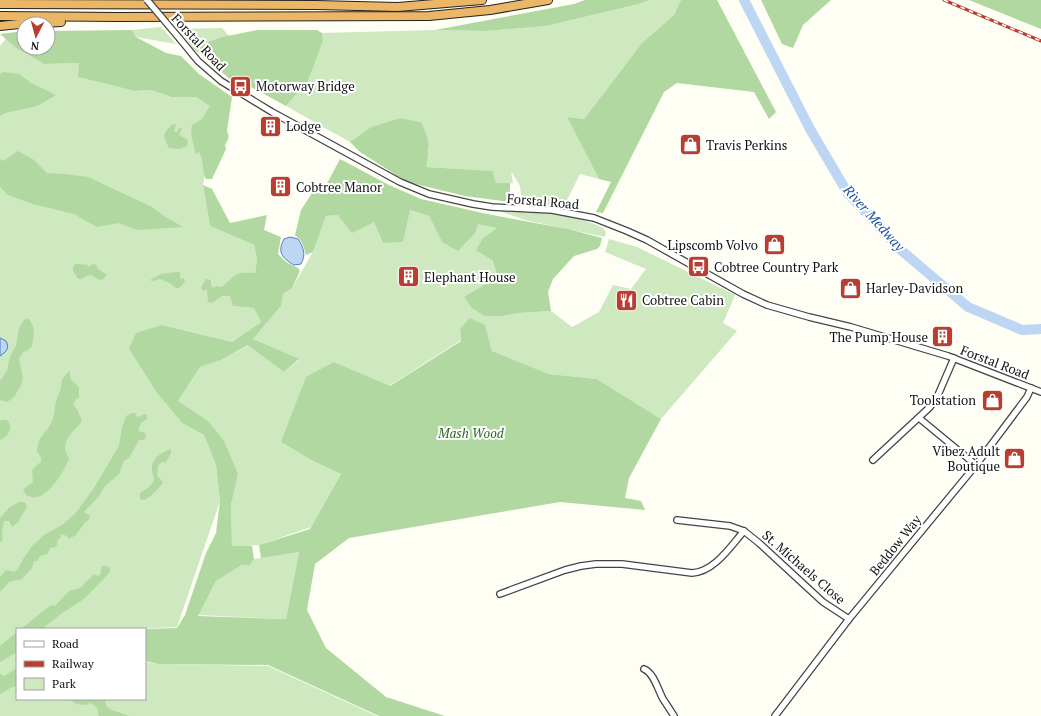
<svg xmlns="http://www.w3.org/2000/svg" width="1041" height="716" font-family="'PT Serif',serif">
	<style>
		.green { fill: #cee8bf }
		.forest { fill: #b0d8a0 }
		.water { fill: #bcd6f3; stroke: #4880c5 }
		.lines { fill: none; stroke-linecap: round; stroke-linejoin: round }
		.river { stroke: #bcd6f3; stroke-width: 10 }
		.minor-casing { stroke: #444; stroke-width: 8 }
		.highway-casing { stroke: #222; stroke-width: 10 }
		.minor { stroke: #fff; stroke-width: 5.5 }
		.highway { stroke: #ebb766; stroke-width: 8 }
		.rail-casing { stroke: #b93e30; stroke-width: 3 }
		.rail { stroke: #fff; stroke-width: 1.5; stroke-dasharray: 4.5; stroke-linecap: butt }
		.minor-bridge-casing { stroke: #444; stroke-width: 8; stroke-linecap: butt }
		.minor-bridge { stroke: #fff; stroke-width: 5.5 }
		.labels { text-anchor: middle; stroke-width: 4; stroke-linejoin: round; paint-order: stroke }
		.street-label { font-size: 13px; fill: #111; stroke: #fff }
		.poi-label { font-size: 13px; fill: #111; stroke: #fff; text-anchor: start }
		.park-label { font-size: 13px; font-style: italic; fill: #286524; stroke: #fff }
		.water-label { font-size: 14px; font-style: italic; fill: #20539c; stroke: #fff }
	</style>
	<rect width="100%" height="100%" fill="#fefef5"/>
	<!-- green -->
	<g class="green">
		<polygon points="650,0 681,0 674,15 642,43 584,119 567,117 599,179 580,174 564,206 522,203 520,186 511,171 513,183 496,184 493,171 425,167 429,150 421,122 400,118 371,127 350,142 286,106 308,81 323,41 322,33 435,30 486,31 546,26 639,4"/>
		<polygon points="161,27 176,44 136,37 132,30"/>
		<polygon points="222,28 229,36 193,48 179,29"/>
		<polygon points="6,39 16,48 44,64 79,63 79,77 135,91 151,90 171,97 196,97 211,106 210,144 203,185 210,226 254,245 257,260 255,273 233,306 254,308 261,322 232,342 162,325 129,349 157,393 182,423 204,435 216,465 220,501 177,627 137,629 17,629 17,699 145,699 145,662 158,664 268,666 377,716 0,716 0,46"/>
		<polygon points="409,210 429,216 442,242 478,223 498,228 483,238 498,277 502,316 518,313 551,311 572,327 599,312 613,285 631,289 646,269 605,252 609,239 637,247 735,295 723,323 737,331 661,419 597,379 549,374 492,351 485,325 460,329 461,340 389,386 334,362 281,442 313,461 341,474 311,527 259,545 232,547 231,505 238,474 178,401 200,367 221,360 249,345 284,372 299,360 253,339 281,306 283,294 292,288 313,252 326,216 338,215 374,222 383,243 403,242"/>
		<path d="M499,211C536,213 569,211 603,228C606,231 606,234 605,237L525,220Z"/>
		<polygon points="299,552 286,619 198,615 216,581 242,565 250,565 254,559"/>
	</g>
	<!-- forest -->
	<g class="forest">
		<polygon points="585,0 650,0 639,4 546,26 486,31 435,30 574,4"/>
		<polygon points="681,0 717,0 776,112 769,119 754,92 677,83 664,92 603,213 596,212 611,182 599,179 567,117 584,119 642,43 674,15"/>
		<polygon points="761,0 831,0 803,25 793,48 782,44"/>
		<polygon points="969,0 1041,0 1041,29"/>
		<path d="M132,30L136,37L166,53L181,56L199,74L232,97L227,131C230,137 228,140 225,145L226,149L212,179H206C201,170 205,162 199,152L195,154C195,143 189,137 192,125L202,119L210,106L196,97H171L151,90L135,91L78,77L79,63L44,64L16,48L0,34L24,31V48H48V31Z"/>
		<polygon points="257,30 317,30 322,33 323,41 308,81 286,106 242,82 230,79 193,48 222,37"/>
		<polygon points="3,72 19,74 31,83 56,95 37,106 5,113 0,116 0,74"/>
		<path d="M400,118L421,122C430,141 430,147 426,167L493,171L496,183H510V202L465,196L407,182L360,152L350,142L371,127Z"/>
		<path d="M173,124L176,125L174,132H177L179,128H182L179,135L185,138L188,141L187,146L179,149L169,148C163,135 162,134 173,124Z"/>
		<polygon points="18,151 34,160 47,173 65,174 88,177 152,207 164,216 183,227 138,230 118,223 97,227 74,214 33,204 8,195 0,187 0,159 3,161"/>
		<path d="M340,159L389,185L421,199L487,214L568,229L602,238L600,246L597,249L574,256L553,279L548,292L551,311L518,313L502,316H485L472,308L464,297L498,277L492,260L476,250L483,238L497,228L478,224L475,233L458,251L442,242L429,216L410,210L403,242L383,243L374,222L352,233L338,215L326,216L313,252L306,255C304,247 302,240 295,235L301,210L314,190L322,193Z"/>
		<path d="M203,185L212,189L230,223L267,215L264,230L281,237L278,254L286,262L298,268L300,271L292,288L283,294L281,306L253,339L299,359L284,372L248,345L221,360L200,367L178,401L208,421L224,441L238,474L231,505L232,546H252L254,559L250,565H242L216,581L198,616L286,619L299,552L261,558L259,545L310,529L341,474L313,461L281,442L306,377L334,362L390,386L461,341L460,329L470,318L485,325L492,351L549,374L597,379L661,419L629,478L625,498L641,501L645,510L560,502L349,538L315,564L307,610L326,648L386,697L445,716H379L268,665L158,664L145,661V629L177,628L185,615L206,553L216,533L220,501L216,465L204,435L182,423L157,393L129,349L136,333L162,325L232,342L261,322L254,308L233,306L230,296H222L212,303L208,302L207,289L203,291L201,287L206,279L211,280V285L213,288L217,286L222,287C237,274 234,272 255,273L257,260L254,245L210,226Z"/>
		<polygon points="75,264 81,264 84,265 87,264 88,267 93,264 96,265 98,269 107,275 102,280 97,279 92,275 86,276 82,279 78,279 73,271 73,268"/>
		<polygon points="177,272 180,272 180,279 184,278 185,282 179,288 176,288 170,283 160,279 152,281 150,280 161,274"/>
		<path d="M28,318C36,328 34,334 32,346L27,351L23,352L19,359L23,378L21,385L14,397L7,402L0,400V381L7,371L10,356L16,346L19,328L24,320Z"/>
		<path d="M70,371C69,380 73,381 79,387V398L76,399L73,404L78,411L82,421C73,433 58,442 69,458C65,470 51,493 38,497C34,498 30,497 26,495L23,490L33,482L32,470L37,465L41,462V457L37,451C39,434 45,436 51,423C55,417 54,409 56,402C57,397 60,392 61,387C62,379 63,376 70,371Z"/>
		<polygon points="132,413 135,413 137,417 146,414 147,416 147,419 141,423 138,431 145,433 146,438 143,440 139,440 129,458 124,461 119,474 105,486 98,497 84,512 90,516 88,521 86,521 76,535 69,539 67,536 61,534 60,539 58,539 57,545 54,548 51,547 47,554 40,556 37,561 34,561 32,568 22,579 9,582 0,592 0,577 6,570 14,572 18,569 23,559 32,546 44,535 62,525 75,514 94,488 119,446 122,428 126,416"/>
		<path d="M2,420H7C14,427 8,437 0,440V421Z"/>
		<path d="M171,449V453L166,462H162L158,466L157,476L159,477L163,483L151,496L144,500L140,499V493L148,488L154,481C154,476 151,471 152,467C152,457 163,452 171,449Z"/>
		<polygon points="19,502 25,502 27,507 18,522 12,527 9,521 4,521 2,533 3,539 0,543 0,518 10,507"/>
		<polygon points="102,566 107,566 110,568 110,572 84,599 62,613 42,629 21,629 47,608 52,605 55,606 69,591 80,588 94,574 97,576 100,575"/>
		<polygon points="17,632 17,652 0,662 0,646"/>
		<polygon points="17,668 17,686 12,687 0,694 0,674 4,676"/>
		<path d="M69,699H105L106,706L112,710L129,716H99L98,714V709L94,705L90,703C84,707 74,704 69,699Z"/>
	</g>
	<!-- water -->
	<g class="water">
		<path d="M290,237L298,239C304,248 306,255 301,264L294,265C282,258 277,252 284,239Z"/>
		<path d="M0,338L6,341C10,348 6,352 0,356Z"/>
	</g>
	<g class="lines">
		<!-- river -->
		<polyline class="river" points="744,0 810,129 847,192 902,251 968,307 1022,330 1041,329"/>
		<defs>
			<g id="minor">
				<polyline points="180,39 198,61 221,81 272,112 400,182 429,194 473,204 492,207 552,210 594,218 627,231 647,240 743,294 767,305 809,317 851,327 948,356 1041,392"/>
				<polyline points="919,418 976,465"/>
				<polyline points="873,460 930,407 938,395 954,358"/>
				<polyline points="677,520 730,526 744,531"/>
				<path d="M500,594L565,570L581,566L596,564H622L692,573C714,572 730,547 744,531L759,543L823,602L849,619"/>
				<path d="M644,669C654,673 658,690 663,699C667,705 671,711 674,716"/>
				<polyline points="775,716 849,619 976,465 1027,397 1031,388"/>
			</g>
			<g id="highway">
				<polyline points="0,4 316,5 398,7 482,0"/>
				<polyline points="0,16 118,17 429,16 490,10 548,0"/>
				<polyline points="0,26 19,24 61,22"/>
			</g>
		</defs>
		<!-- minor casing -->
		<use href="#minor" class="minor-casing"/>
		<!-- highway casing -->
		<use href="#highway" class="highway-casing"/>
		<!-- minor -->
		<use href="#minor" class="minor"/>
		<!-- highway -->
		<use href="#highway" class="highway"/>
		<defs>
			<polyline id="rail" points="944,0 1041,41"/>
		</defs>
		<!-- rail casing -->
		<use href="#rail" class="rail-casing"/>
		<!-- rail -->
		<use href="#rail" class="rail"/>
		<defs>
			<polyline id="minor-bridge" points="147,0 180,39"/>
		</defs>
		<!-- minor-bridge casing -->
		<use href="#minor-bridge" class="minor-bridge-casing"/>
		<!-- minor-bridge -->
		<use href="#minor-bridge" class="minor-bridge"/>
	</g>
	<!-- icons -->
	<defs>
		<symbol id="bus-square" viewBox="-11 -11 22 22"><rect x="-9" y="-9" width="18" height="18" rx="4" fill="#b93e30" stroke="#fff"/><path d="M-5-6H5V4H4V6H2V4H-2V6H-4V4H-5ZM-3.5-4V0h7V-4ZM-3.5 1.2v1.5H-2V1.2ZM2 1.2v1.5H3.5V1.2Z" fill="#fff"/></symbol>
		<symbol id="building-square" viewBox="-11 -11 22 22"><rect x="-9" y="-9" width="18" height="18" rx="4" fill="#b93e30" stroke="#fff"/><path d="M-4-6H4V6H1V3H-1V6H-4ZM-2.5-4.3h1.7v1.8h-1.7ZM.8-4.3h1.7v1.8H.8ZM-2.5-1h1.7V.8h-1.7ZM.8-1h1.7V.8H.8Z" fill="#fff"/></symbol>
		<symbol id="shop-square" viewBox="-11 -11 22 22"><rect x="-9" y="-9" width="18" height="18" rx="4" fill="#b93e30" stroke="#fff"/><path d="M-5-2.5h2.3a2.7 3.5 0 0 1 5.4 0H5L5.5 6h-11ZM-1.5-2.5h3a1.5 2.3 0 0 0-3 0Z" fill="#fff"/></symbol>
		<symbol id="restaurant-square" viewBox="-11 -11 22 22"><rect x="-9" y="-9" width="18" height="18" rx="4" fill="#b93e30" stroke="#fff"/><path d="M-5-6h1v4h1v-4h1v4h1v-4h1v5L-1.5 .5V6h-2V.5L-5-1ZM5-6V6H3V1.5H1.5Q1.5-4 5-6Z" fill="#fff"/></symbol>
	</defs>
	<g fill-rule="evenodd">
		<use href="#bus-square" x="228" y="74" width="25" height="25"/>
		<use href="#building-square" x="258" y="114" width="25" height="25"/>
		<use href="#shop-square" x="678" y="132" width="25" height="25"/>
		<use href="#building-square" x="268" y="174" width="25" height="25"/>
		<use href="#shop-square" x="762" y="232" width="25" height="25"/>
		<use href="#bus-square" x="686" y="254" width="25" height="25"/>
		<use href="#building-square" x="396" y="264" width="25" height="25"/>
		<use href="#shop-square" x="838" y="276" width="25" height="25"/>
		<use href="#restaurant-square" x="614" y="288" width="25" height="25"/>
		<use href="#building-square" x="930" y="324" width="25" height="25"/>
		<use href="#shop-square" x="980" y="388" width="25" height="25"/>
		<use href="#shop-square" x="1002" y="446" width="25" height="25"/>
	</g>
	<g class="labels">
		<!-- street labels -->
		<g class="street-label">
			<text transform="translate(199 42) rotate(47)" y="5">Forstal Road</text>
			<text transform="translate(543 201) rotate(5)" y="5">Forstal Road</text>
			<text transform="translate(995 362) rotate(21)" y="5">Forstal Road</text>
			<text transform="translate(895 545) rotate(-51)" y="5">Beddow Way</text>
			<text transform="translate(804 567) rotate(41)" y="5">St. Michaels Close</text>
		</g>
		<!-- poi labels -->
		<g class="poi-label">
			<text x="256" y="91">Motorway Bridge</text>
			<text x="286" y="131">Lodge</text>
			<text x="706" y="150">Travis Perkins</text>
			<text x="296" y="192">Cobtree Manor</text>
			<text x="758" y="250" text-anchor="end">Lipscomb Volvo</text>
			<text x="714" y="272">Cobtree Country Park</text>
			<text x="424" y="282">Elephant House</text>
			<text x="866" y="293">Harley-Davidson</text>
			<text x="642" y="305">Cobtree Cabin</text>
			<text x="928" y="342" text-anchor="end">The Pump House</text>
			<text x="976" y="405" text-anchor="end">Toolstation</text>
			<text x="1000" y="456" text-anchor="end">Vibez Adult<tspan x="1000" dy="15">Boutique</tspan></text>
		</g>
		<!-- park labels -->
		<g class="park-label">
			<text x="471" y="438">Mash Wood</text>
		</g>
		<!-- water labels -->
		<g class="water-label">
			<text transform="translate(874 218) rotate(48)" y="5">River Medway</text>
		</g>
	</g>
	<!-- legend -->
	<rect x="16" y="628" width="130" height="72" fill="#ffffff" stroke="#a0a0a0"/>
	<rect x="24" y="641" width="20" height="6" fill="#ffffff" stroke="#a0a0a0"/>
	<text x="52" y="648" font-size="12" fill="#111111">Road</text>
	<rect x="24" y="661" width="20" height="6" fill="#b93e30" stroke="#a0a0a0"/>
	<text x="52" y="668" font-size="12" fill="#111111">Railway</text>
	<rect x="24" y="678" width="20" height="12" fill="#cee8bf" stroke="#a0a0a0"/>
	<text x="52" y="688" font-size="12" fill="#111111">Park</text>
	<!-- north arrow -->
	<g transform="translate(36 36) rotate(186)"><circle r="19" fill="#ffffff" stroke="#a0a0a0"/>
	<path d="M0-3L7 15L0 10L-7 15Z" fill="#b93e30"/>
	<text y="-6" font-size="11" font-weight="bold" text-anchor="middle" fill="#111111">N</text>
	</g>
</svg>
